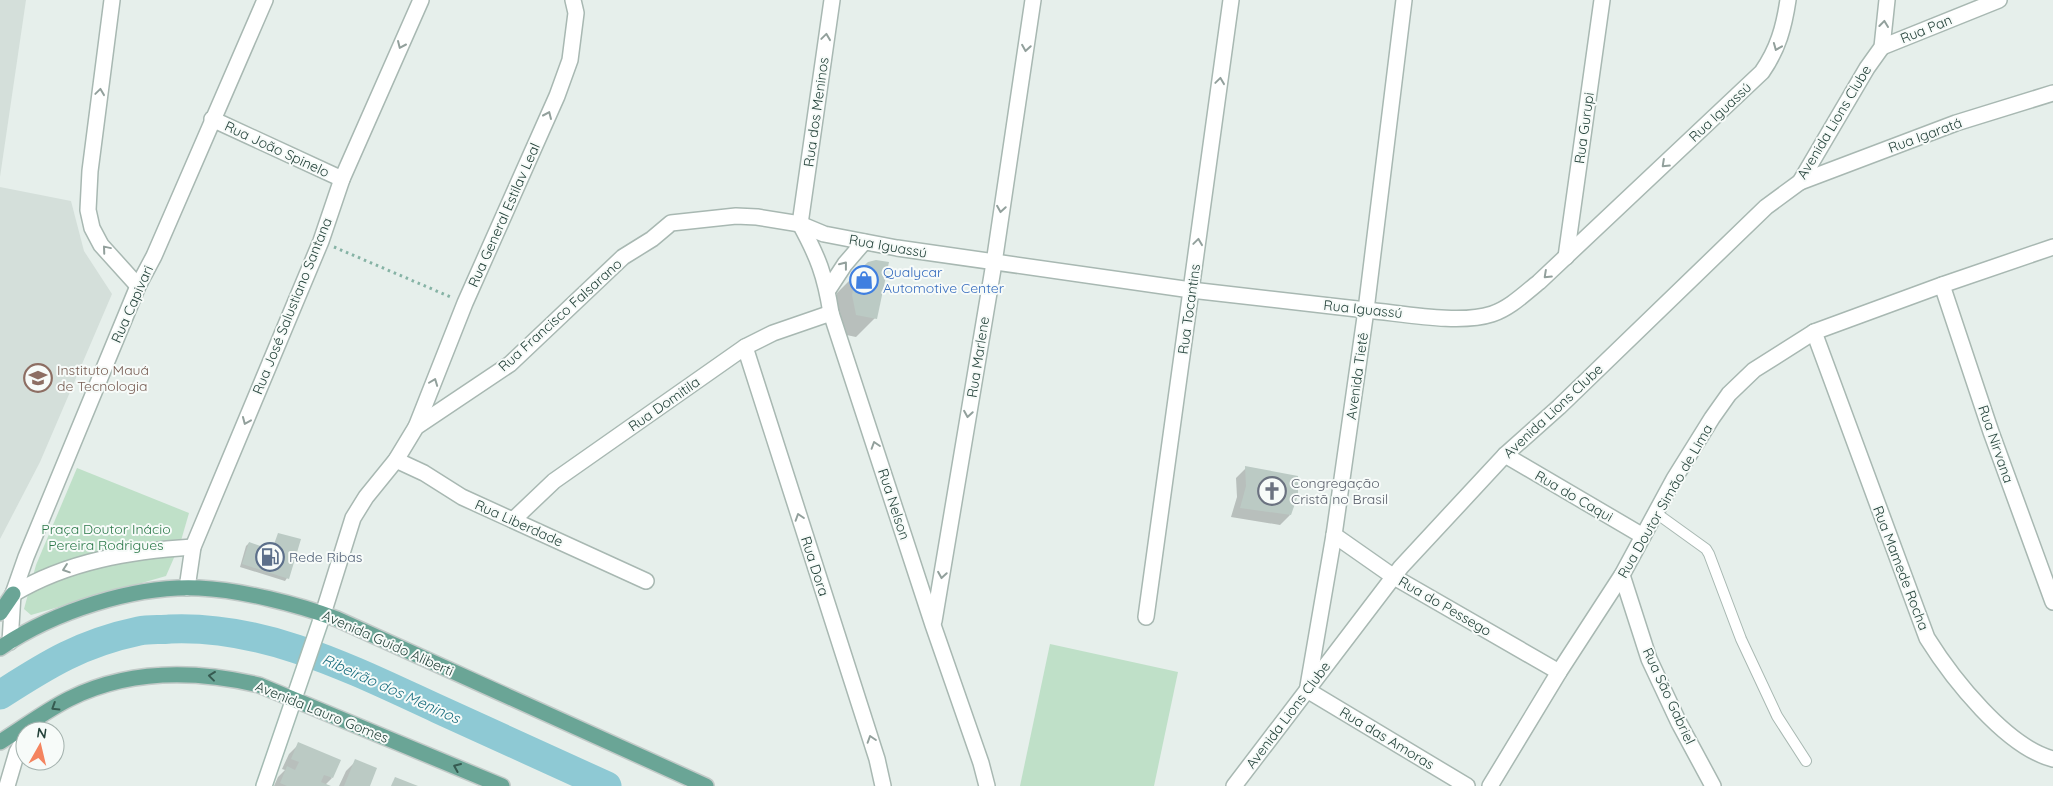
<svg xmlns="http://www.w3.org/2000/svg" width="2053" height="786" font-family="Quicksand,sans-serif">
	<style>
		.built { fill: #d4dfda }
		.green { fill: #bfe0c8 }
		.shadow { fill: #0003 }
		.lines { fill: none; stroke-linecap: round; stroke-linejoin: round }
		.river { stroke: #8ec9d4; stroke-width: 29 }
		.building { fill: #bbcac4 }
		.service-casing { stroke: #a8b8b2; stroke-width: 12 }
		.minor-casing { stroke: #a8b8b2; stroke-width: 18 }
		.tertiary-casing { stroke: #a8b8b2; stroke-width: 18 }
		.secondary-casing { stroke: #a4bbb3; stroke-width: 18 }
		.primary-casing { stroke: #c2cac8; stroke-width: 18 }
		.path { stroke: #86b3a5; stroke-width: 3; stroke-dasharray: 2.5 4; stroke-linecap: butt }
		.service { stroke: #fff; stroke-width: 10 }
		.minor { stroke: #fff; stroke-width: 15 }
		.tertiary { stroke: #fff; stroke-width: 15 }
		.secondary { stroke: #fff; stroke-width: 15 }
		.primary { stroke: #6aa596; stroke-width: 15 }
		.oneway { stroke: #92a09c }
		.oneway2 { stroke: #365b51 }
		.labels { text-anchor: middle; stroke-width: 4; stroke-linejoin: round; paint-order: stroke }
		.street-label { font-size: 14px; fill: #24423a; stroke: #f7fbf9 }
		.shop-label { font-size: 14px; fill: #366cbe; stroke: #f7fbf9; text-anchor: start }
		.education-label { font-size: 14px; fill: #785e54; stroke: #f7fbf9; text-anchor: start }
		.worship-label { font-size: 14px; fill: #5b616d; stroke: #f7fbf9; text-anchor: start }
		.park-label { font-size: 14px; fill: #2d7a4b; stroke: #f7fbf9 }
		.service-label { font-size: 14px; fill: #4e5e75; stroke: #f7fbf9; text-anchor: start }
		.water-label { font-size: 15px; font-style: italic; fill: #1c6f80; stroke: #f7fbf9 }
	</style>
	<rect width="100%" height="100%" fill="#e6efeb"/>
	<!-- built -->
	<g class="built">
		<polygon points="0,0 26,0 0,177"/>
		<polygon points="0,187 71,201 84,251 112,294 40,462 0,539"/>
	</g>
	<!-- green -->
	<g class="green">
		<polygon points="77,468 189,513 180,544 166,576 31,615 24,609 36,565"/>
		<polygon points="1050,644 1178,672 1154,786 1020,786"/>
	</g>
	<!-- shadow -->
	<g class="shadow">
		<polygon points="856,274 875,318 856,337 837,333 834,314 837,293"/>
		<polygon points="1246,468 1290,515 1280,525 1231,517 1237,497 1236,478"/>
		<polygon points="279,535 287,578 285,581 240,567 246,546 249,543 271,551"/>
		<polygon points="299,744 332,778 325,785 327,786 274,786 278,777 285,770 282,769 289,754"/>
		<polygon points="356,761 368,786 339,786 346,771"/>
	</g>
	<g class="lines">
		<!-- river -->
		<path class="river" d="M0,695C48,664 82,643 139,631C149,629 160,630 170,629C266,625 353,670 438,709C495,735 551,761 607,786"/>
	</g>
	<!-- building -->
	<g class="building">
		<polygon points="876,260 889,262 877,319 856,315 852,295 856,273 868,262"/>
		<polygon points="1245,466 1298,476 1298,495 1291,515 1240,508 1246,486"/>
		<polygon points="278,533 301,539 289,579 242,564 249,542 272,550"/>
		<polygon points="298,742 341,760 333,778 324,775 321,782 331,786 287,786 280,783 287,766 295,770 299,762 291,759"/>
		<polygon points="355,759 377,768 370,786 344,786"/>
		<polygon points="395,777 418,786 391,786"/>
	</g>
	<g class="lines">
		<defs>
			<polyline id="service" points="1656,513 1706,549 1709,554 1741,639 1777,716 1806,761"/>
			<g id="minor">
				<polyline points="112,0 90,171 88,210 92,228 101,245 138,286"/>
				<polyline points="212,119 342,179"/>
				<polyline points="1800,182 1956,123 2053,93"/>
				<path d="M800,224C818,257 825,275 831,313L933,625L981,763L987,786"/>
				<polyline points="1566,257 1602,0"/>
				<polyline points="1942,285 1991,432 2053,602"/>
				<polyline points="828,290 845,264 864,242"/>
				<path d="M1366,310C1401,313 1459,325 1492,314C1510,308 1524,294 1539,282L1762,72C1778,49 1784,27 1788,0"/>
				<path d="M1814,332L1927,638C1952,678 2006,747 2053,759"/>
				<polyline points="745,347 877,759 883,786"/>
				<polyline points="416,427 465,303 557,96 570,60 576,13 573,0"/>
				<polyline points="1505,455 1643,536"/>
				<polyline points="396,460 424,473 462,497 646,581"/>
				<polyline points="513,520 554,481 745,347 773,333 831,313"/>
				<polyline points="1334,535 1394,577 1559,672"/>
				<polyline points="1622,575 1649,659 1679,723 1713,786"/>
				<polyline points="187,588 193,547 321,241 342,179 421,0"/>
				<path d="M13,594C68,561 130,551 193,547"/>
				<polyline points="1146,617 1231,0"/>
				<polyline points="934,621 994,263"/>
				<polyline points="10,642 13,594 26,557 138,286 154,256 265,0"/>
				<polyline points="1307,690 1467,786"/>
				<polyline points="7,786 17,752 25,738"/>
				<polyline points="1490,786 1559,672 1622,575 1674,479 1712,418 1729,394 1754,370 1814,332 1942,285 2053,247"/>
			</g>
			<g id="tertiary">
				<polyline points="1882,47 1999,0"/>
				<polyline points="800,224 832,0"/>
				<polyline points="994,263 1033,0"/>
				<polyline points="323,614 353,518 366,497 396,460 416,427 510,364 623,257 652,239 671,223 736,216 757,217 800,224 824,234 897,248 1191,290 1366,310"/>
				<polyline points="1308,686 1334,535 1366,310 1404,0"/>
				<polyline points="1234,786 1401,567 1505,455 1559,407 1766,207 1800,182 1867,68 1882,47 1887,0"/>
			</g>
			<polyline id="secondary" points="264,786 323,614"/>
			<g id="primary">
				<polyline points="0,613 13,594"/>
				<path d="M0,648C53,612 134,585 199,588C241,590 297,604 337,619L706,786"/>
				<path d="M0,742C23,728 45,711 69,699C129,669 195,670 259,685L502,786"/>
			</g>
		</defs>
		<!-- service casing -->
		<use href="#service" class="service-casing"/>
		<!-- minor casing -->
		<use href="#minor" class="minor-casing"/>
		<!-- tertiary casing -->
		<use href="#tertiary" class="tertiary-casing"/>
		<!-- secondary casing -->
		<use href="#secondary" class="secondary-casing"/>
		<!-- primary casing -->
		<use href="#primary" class="primary-casing"/>
		<!-- path -->
		<polyline class="path" points="334,247 453,298"/>
		<!-- service -->
		<use href="#service" class="service"/>
		<!-- minor -->
		<use href="#minor" class="minor"/>
		<!-- tertiary -->
		<use href="#tertiary" class="tertiary"/>
		<!-- secondary -->
		<use href="#secondary" class="secondary"/>
		<!-- primary -->
		<use href="#primary" class="primary"/>
	</g>
	<!-- one-way arrows -->
	<defs><path id="oneway-chevron" d="M-2-3.5L2.5 0L-2 3.5" fill="none" stroke-width="1.6" stroke-linecap="round" stroke-linejoin="round" transform="scale(1.25)"/></defs>
	<g class="oneway">
		<use href="#oneway-chevron" transform="translate(1884 24) rotate(-83)"/>
		<use href="#oneway-chevron" transform="translate(826 37) rotate(-82)"/>
		<use href="#oneway-chevron" transform="translate(401 45) rotate(114)"/>
		<use href="#oneway-chevron" transform="translate(1777 47) rotate(112)"/>
		<use href="#oneway-chevron" transform="translate(1026 48) rotate(99)"/>
		<use href="#oneway-chevron" transform="translate(1220 81) rotate(-82)"/>
		<use href="#oneway-chevron" transform="translate(100 92) rotate(-82)"/>
		<use href="#oneway-chevron" transform="translate(548 115) rotate(-66)"/>
		<use href="#oneway-chevron" transform="translate(1665 164) rotate(137)"/>
		<use href="#oneway-chevron" transform="translate(1001 209) rotate(99)"/>
		<use href="#oneway-chevron" transform="translate(1198 242) rotate(-82)"/>
		<use href="#oneway-chevron" transform="translate(106 249) rotate(-130)"/>
		<use href="#oneway-chevron" transform="translate(844 265) rotate(-52)"/>
		<use href="#oneway-chevron" transform="translate(1547 275) rotate(137)"/>
		<use href="#oneway-chevron" transform="translate(434 382) rotate(-69)"/>
		<use href="#oneway-chevron" transform="translate(968 414) rotate(99)"/>
		<use href="#oneway-chevron" transform="translate(246 421) rotate(113)"/>
		<use href="#oneway-chevron" transform="translate(875 445) rotate(-108)"/>
		<use href="#oneway-chevron" transform="translate(799 517) rotate(-108)"/>
		<use href="#oneway-chevron" transform="translate(66 569) rotate(161)"/>
		<use href="#oneway-chevron" transform="translate(942 575) rotate(99)"/>
		<use href="#oneway-chevron" transform="translate(871 739) rotate(-108)"/>
	</g>
	<g class="oneway2">
		<use href="#oneway-chevron" transform="translate(212 676) rotate(-173)"/>
		<use href="#oneway-chevron" transform="translate(55 707) rotate(148)"/>
		<use href="#oneway-chevron" transform="translate(457 767) rotate(-157)"/>
	</g>
	<!-- icons -->
	<defs>
		<symbol id="shop-ring" viewBox="-11 -11 22 22"><circle r="9.5" fill="#f7fbf9" stroke="#3f7fe0" stroke-width="1.5"/><path d="M-5-2.5h2.3a2.7 3.5 0 0 1 5.4 0H5L5.5 6h-11ZM-1.5-2.5h3a1.5 2.3 0 0 0-3 0Z" fill="#3f7fe0"/></symbol>
		<symbol id="university-ring" viewBox="-11 -11 22 22"><circle r="9.5" fill="#f7fbf9" stroke="#8d6e63" stroke-width="1.5"/><path d="M0-5L7-2L0 1L-7-2ZM-4 1L0 2.5L4 1V4Q0 6-4 4Z" fill="#8d6e63"/></symbol>
		<symbol id="church-ring" viewBox="-11 -11 22 22"><circle r="9.5" fill="#f7fbf9" stroke="#6b7280" stroke-width="1.5"/><path d="M-1.2-6h2.4v3.5h3.3v2.4h-3.3V6h-2.4V-.1h-3.3v-2.4h3.3Z" fill="#6b7280"/></symbol>
		<symbol id="fuel-ring" viewBox="-11 -11 22 22"><circle r="9.5" fill="#f7fbf9" stroke="#5c6f8a" stroke-width="1.5"/><path d="M-5.5-6h7V0h2V4h1.3V-2.5L3-4.5l.8-.8L6-3V5H2.5V1h-1V6h-7ZM-4.2-4.7v3.2H.2V-4.7Z" fill="#5c6f8a"/></symbol>
	</defs>
	<g fill-rule="evenodd">
		<use href="#shop-ring" x="848" y="264" width="32" height="32"/>
		<use href="#university-ring" x="22" y="362" width="32" height="32"/>
		<use href="#church-ring" x="1256" y="475" width="32" height="32"/>
		<use href="#fuel-ring" x="254" y="541" width="32" height="32"/>
	</g>
	<g class="labels">
		<!-- street labels -->
		<g class="street-label">
			<text transform="translate(1926 29) rotate(-22)" y="5">Rua Pan</text>
			<text transform="translate(816 112) rotate(-82)" y="5">Rua dos Meninos</text>
			<text transform="translate(1720 112) rotate(-43)" y="5">Rua Iguassú</text>
			<text transform="translate(1834 122) rotate(-59)" y="5">Avenida Lions Clube</text>
			<text transform="translate(1584 128) rotate(-82)" y="5">Rua Gurupi</text>
			<text transform="translate(1925 135) rotate(-20)" y="5">Rua Igaratá</text>
			<text transform="translate(277 149) rotate(25)" y="5">Rua João Spinelo</text>
			<text transform="translate(504 215) rotate(-66)" y="5">Rua General Estilav Leal</text>
			<text transform="translate(888 246) rotate(10)" y="5">Rua Iguassú</text>
			<text transform="translate(132 304) rotate(-66)" y="5">Rua Capivari</text>
			<text transform="translate(292 306) rotate(-68)" y="5">Rua José Salustiano Santana</text>
			<text transform="translate(1189 309) rotate(-82)" y="5">Rua Tocantins</text>
			<text transform="translate(1363 309) rotate(6)" y="5">Rua Iguassú</text>
			<text transform="translate(560 315) rotate(-42)" y="5">Rua Francisco Falsarano</text>
			<text transform="translate(978 357) rotate(-81)" y="5">Rua Marlene</text>
			<text transform="translate(1357 376) rotate(-82)" y="5">Avenida Tietê</text>
			<text transform="translate(664 404) rotate(-35)" y="5">Rua Domitila</text>
			<text transform="translate(1553 411) rotate(-43)" y="5">Avenida Lions Clube</text>
			<text transform="translate(1996 444) rotate(71)" y="5">Rua Nirvana</text>
			<text transform="translate(1574 496) rotate(30)" y="5">Rua do Caqui</text>
			<text transform="translate(1665 501) rotate(-60)" y="5">Rua Doutor Simão de Lima</text>
			<text transform="translate(894 504) rotate(72)" y="5">Rua Nelson</text>
			<text transform="translate(519 523) rotate(24)" y="5">Rua Liberdade</text>
			<text transform="translate(815 566) rotate(72)" y="5">Rua Dora</text>
			<text transform="translate(1901 568) rotate(69)" y="5">Rua Mamede Rocha</text>
			<text transform="translate(1445 606) rotate(30)" y="5">Rua do Pessego</text>
			<text transform="translate(388 643) rotate(24)" y="5">Avenida Guido Aliberti</text>
			<text transform="translate(1669 696) rotate(65)" y="5">Rua São Gabriel</text>
			<text transform="translate(322 712) rotate(22)" y="5">Avenida Lauro Gomes</text>
			<text transform="translate(1288 715) rotate(-53)" y="5">Avenida Lions Clube</text>
			<text transform="translate(1387 738) rotate(31)" y="5">Rua das Amoras</text>
		</g>
		<!-- shop labels -->
		<g class="shop-label">
			<text x="883" y="277">Qualycar<tspan x="883" dy="16">Automotive Center</tspan></text>
		</g>
		<!-- education labels -->
		<g class="education-label">
			<text x="57" y="375">Instituto Mauá<tspan x="57" dy="16">de Tecnologia</tspan></text>
		</g>
		<!-- worship labels -->
		<g class="worship-label">
			<text x="1291" y="488">Congregação<tspan x="1291" dy="16">Cristã no Brasil</tspan></text>
		</g>
		<!-- park labels -->
		<g class="park-label">
			<text x="106" y="534">Praça Doutor Inácio<tspan x="106" dy="16">Pereira Rodrigues</tspan></text>
		</g>
		<!-- service labels -->
		<g class="service-label">
			<text x="289" y="562">Rede Ribas</text>
		</g>
		<!-- water labels -->
		<g class="water-label">
			<text transform="translate(391 689) rotate(24)" y="5">Ribeirão dos Meninos</text>
		</g>
	</g>
	<!-- north arrow -->
	<g transform="translate(40 746) rotate(8)"><circle r="24" fill="#f7fbf9" stroke="#a3b1ad"/>
	<path d="M0-4L9 19L0 12L-9 19Z" fill="#f4845f"/>
	<text y="-8" font-size="14" font-weight="bold" text-anchor="middle" fill="#24423a">N</text>
	</g>
</svg>
